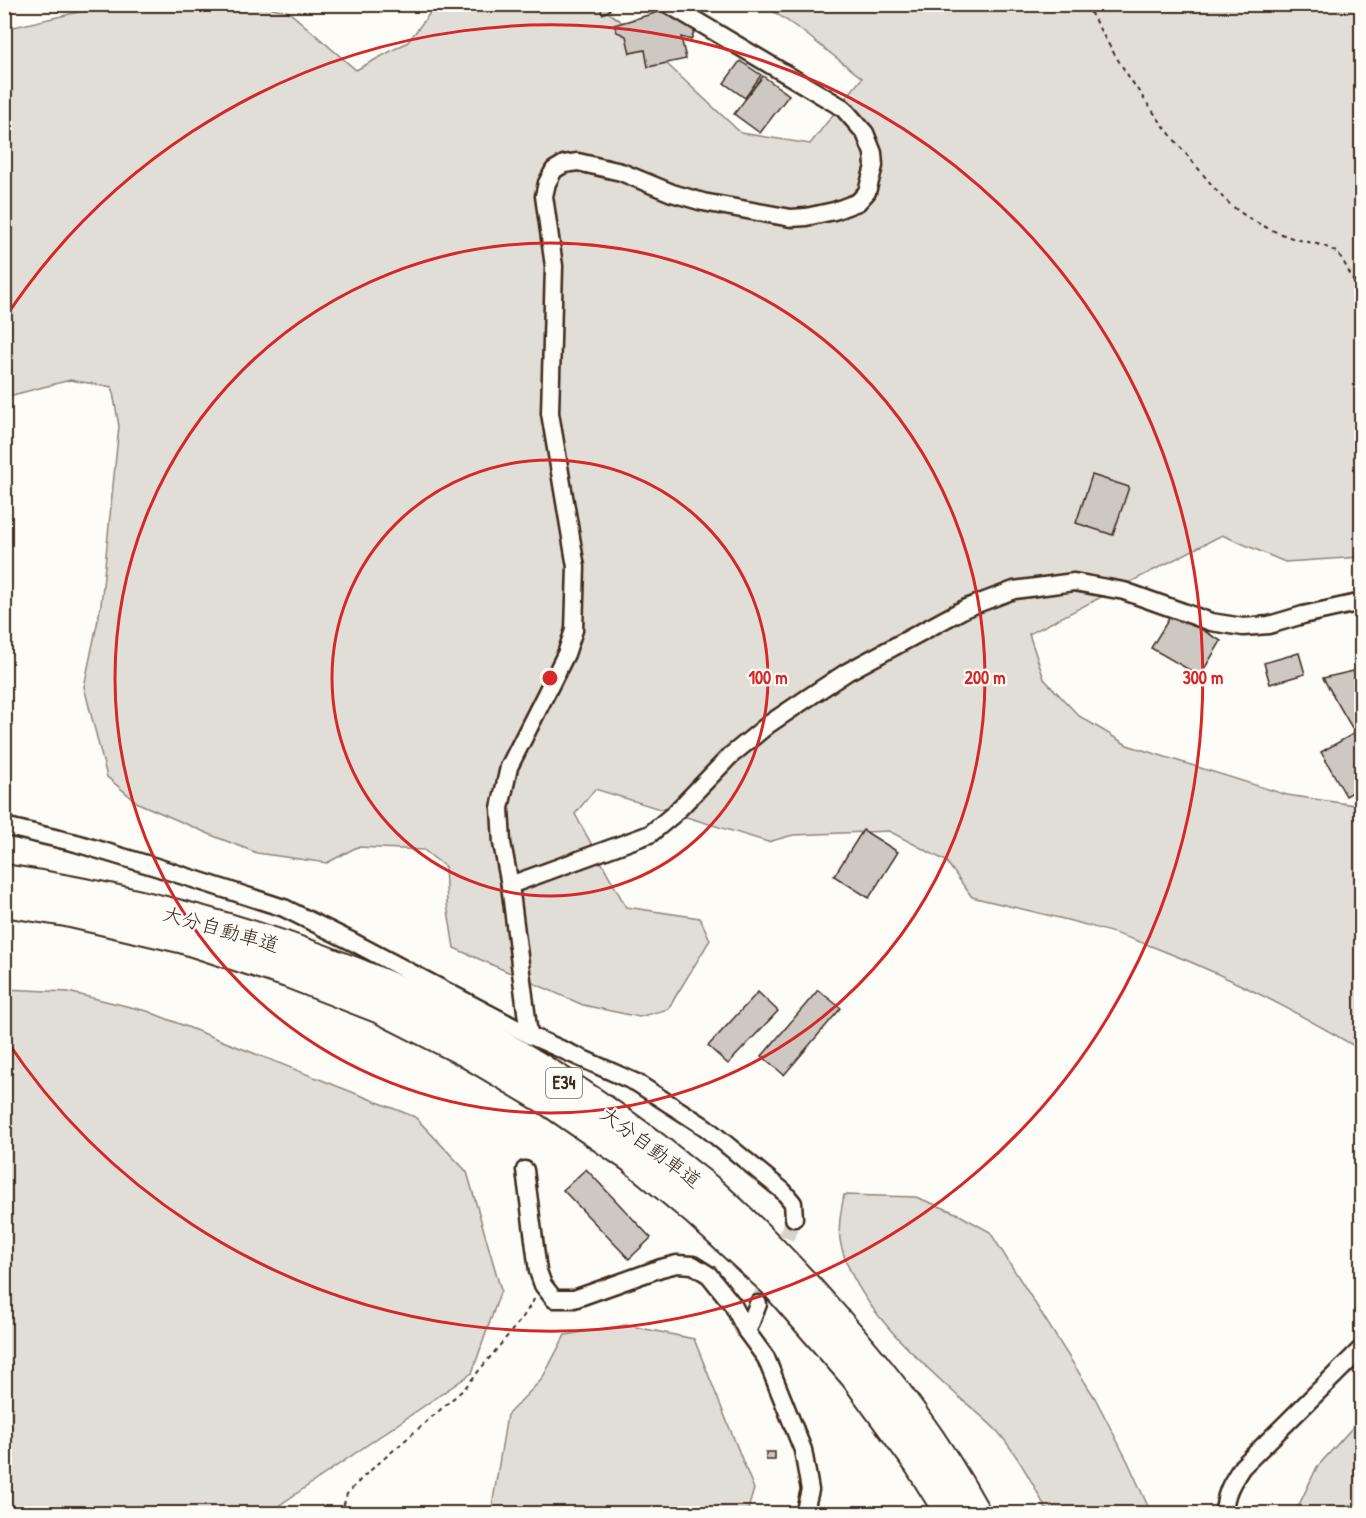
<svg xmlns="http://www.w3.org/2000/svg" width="1366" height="1518" font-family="'Patrick Hand','Klee One',sans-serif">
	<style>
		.green { fill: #e1ded7; stroke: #8e847a; stroke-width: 1.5 }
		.building { fill: #cdc8c2; stroke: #3b2a1e; stroke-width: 1.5 }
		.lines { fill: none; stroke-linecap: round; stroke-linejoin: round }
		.street-tunnel { stroke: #d6d2cc; stroke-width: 16; stroke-dasharray: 16 8; stroke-linecap: butt }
		.street-casing { stroke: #3b2a1e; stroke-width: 21 }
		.highway-casing { stroke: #3b2a1e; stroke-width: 34 }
		.path { stroke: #3b2a1e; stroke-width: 2; stroke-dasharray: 4.5 4.5; stroke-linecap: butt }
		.street { stroke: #fdfcf7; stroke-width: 16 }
		.highway { stroke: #fdfcf7; stroke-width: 30 }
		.ring { fill: none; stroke: #d62828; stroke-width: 3 }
		.labels { text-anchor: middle; stroke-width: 4.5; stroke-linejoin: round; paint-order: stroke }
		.shield { fill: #fdfcf7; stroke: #75695f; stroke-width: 1.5 }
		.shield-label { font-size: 18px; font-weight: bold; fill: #3b2a1e }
		.street-label { font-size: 20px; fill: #3b2a1e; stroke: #fdfcf7 }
		.centre { fill: #d62828; stroke: #fdfcf7; stroke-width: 3 }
		.ring-label { font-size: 18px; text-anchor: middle; font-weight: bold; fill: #d62828; stroke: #fdfcf7; stroke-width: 4.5; stroke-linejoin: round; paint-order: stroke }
	</style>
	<rect width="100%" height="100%" fill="#fdfcf7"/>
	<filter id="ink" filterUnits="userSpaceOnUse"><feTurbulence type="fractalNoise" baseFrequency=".0167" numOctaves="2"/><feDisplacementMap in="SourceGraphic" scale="12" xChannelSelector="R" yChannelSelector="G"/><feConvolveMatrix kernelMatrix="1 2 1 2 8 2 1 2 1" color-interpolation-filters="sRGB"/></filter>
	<g filter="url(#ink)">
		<!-- green -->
		<g class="green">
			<path d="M109,5H260L289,12L356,70L408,42L436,5H598L623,23L741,133L810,144L862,78L802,31L764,5H1361V557L1285,562L1222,535L1029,634L1044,679L1079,716L1127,745L1287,795L1361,806V1050C1297,1012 1231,977 1161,950C1101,925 1035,913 972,897L946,861L889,831L793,835L768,842L595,789L575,814L626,907L700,918L710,940L668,1009L639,1017L583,1005L454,948L447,904L445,867L424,850L357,847L327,863L257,853L216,837L138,803L107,777L84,687L101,605L119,426L112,387L70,380L5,397V29Z"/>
			<polygon points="5,989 68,992 147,1011 415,1117 467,1172 501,1290 472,1373 268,1513 5,1513"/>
			<path d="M844,1195L916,1197L956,1213L990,1232L1095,1398L1128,1462L1151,1513H1048C1035,1487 1017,1454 998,1432C987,1420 973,1409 960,1398C917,1359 855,1304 841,1245C837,1228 841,1212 844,1195Z"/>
			<polygon points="626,1325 694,1339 754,1489 747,1513 491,1513 507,1415 542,1379 565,1335"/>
			<polygon points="1361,1418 1361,1513 1300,1513 1298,1507 1317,1467"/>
		</g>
		<!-- building -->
		<g class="building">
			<polygon points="598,4 607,4 610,10 603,14"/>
			<polygon points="669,9 674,18 696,27 691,40 681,37 686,59 648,67 645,50 630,53 626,36 617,32 614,25"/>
			<polygon points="740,61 761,75 745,98 724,83"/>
			<polygon points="763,76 789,95 760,133 734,114"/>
			<polygon points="1092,475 1129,487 1113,535 1076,523"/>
			<polygon points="1173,612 1221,641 1200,676 1151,648"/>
			<polygon points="1299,653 1305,674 1270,684 1264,663"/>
			<polygon points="1362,669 1362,787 1346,796 1321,752 1355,733 1323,678"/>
			<polygon points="863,830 898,852 869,898 834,876"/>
			<polygon points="818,990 841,1008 784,1075 762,1056"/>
			<polygon points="758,992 778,1011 728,1064 708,1046"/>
			<polygon points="586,1169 651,1238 629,1259 563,1190"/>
			<rect x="766" y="1452" width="9" height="8"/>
		</g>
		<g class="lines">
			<!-- street-tunnel -->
			<polyline class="street-tunnel" points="758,1304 794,1218"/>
			<defs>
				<g id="street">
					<polyline points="4,826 76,843 156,867 284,908 353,942 529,1035 637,1083 705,1127 783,1191 793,1203 794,1218"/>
					<polyline points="510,885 650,834 674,814 730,756 769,724 809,697 847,672 966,608 1014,590 1074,582 1124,591 1211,622 1243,627 1269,625 1303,615 1362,602"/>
					<polyline points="529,1035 510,885 502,843 500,808 509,767 566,654 574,630 576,567 550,413 554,266 544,196 547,183 554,170 564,164 578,162 621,172 672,193 703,202 791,218 806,217 834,211 858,202 867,192 874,166 873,153 865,133 843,108 668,4"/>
					<polyline points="525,1170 538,1271 543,1285 554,1299 574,1299 661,1268 677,1264 693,1265 709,1275 733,1305 747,1332 766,1358 803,1450 810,1490 804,1514"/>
					<polyline points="747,1332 758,1304"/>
					<path d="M1224,1514C1225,1493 1231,1484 1242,1467L1362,1348"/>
				</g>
				<g id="highway">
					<path d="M4,880C137,900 270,935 393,989C435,1008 476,1031 515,1054C571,1087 624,1123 674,1163C688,1175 703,1185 716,1197C757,1234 794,1273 830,1314C885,1375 935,1441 975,1514"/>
					<polyline points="4,901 66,911 184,938 288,972 383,1009 466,1051 547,1099 633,1158 698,1212 774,1282 855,1375 920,1464 951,1514"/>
				</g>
			</defs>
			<!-- street casing -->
			<use href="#street" class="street-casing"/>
			<!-- highway casing -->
			<use href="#highway" class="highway-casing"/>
			<!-- path -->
			<g class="path">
				<path d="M1086,4C1117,63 1154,117 1197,167C1208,180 1218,194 1231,205C1250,221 1272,231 1295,239C1307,242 1329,245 1338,254C1344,259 1357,290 1362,299"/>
				<polyline points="341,1514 347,1494 364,1476 464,1389 523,1317 535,1298"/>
			</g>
			<!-- street -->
			<use href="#street" class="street"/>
			<!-- highway -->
			<use href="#highway" class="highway"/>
		</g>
	</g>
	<!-- distance rings -->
	<g class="ring">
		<circle cx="550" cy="678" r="218"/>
		<circle cx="550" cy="678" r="435"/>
		<path d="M5 318A653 653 0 1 1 5 1038"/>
	</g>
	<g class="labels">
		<!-- shield labels -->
		<rect class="shield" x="546" y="1068" width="36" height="30" rx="4.5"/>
		<g class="shield-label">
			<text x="564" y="1089">E34</text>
		</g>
		<!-- street labels -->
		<g class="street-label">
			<text transform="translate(221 929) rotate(16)" y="7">大分自動車道</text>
			<text transform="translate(651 1147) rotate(37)" y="7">大分自動車道</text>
		</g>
	</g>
	<circle cx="550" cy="678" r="9" class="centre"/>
	<g class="ring-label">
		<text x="768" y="684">100 m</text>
		<text x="985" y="684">200 m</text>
		<text x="1203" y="684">300 m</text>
	</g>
	<!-- margin -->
	<rect width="1366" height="1518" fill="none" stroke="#fdfcf7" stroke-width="24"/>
	<rect x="12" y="12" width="1342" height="1494" fill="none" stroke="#3b2a1e" stroke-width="2" filter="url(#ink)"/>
</svg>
